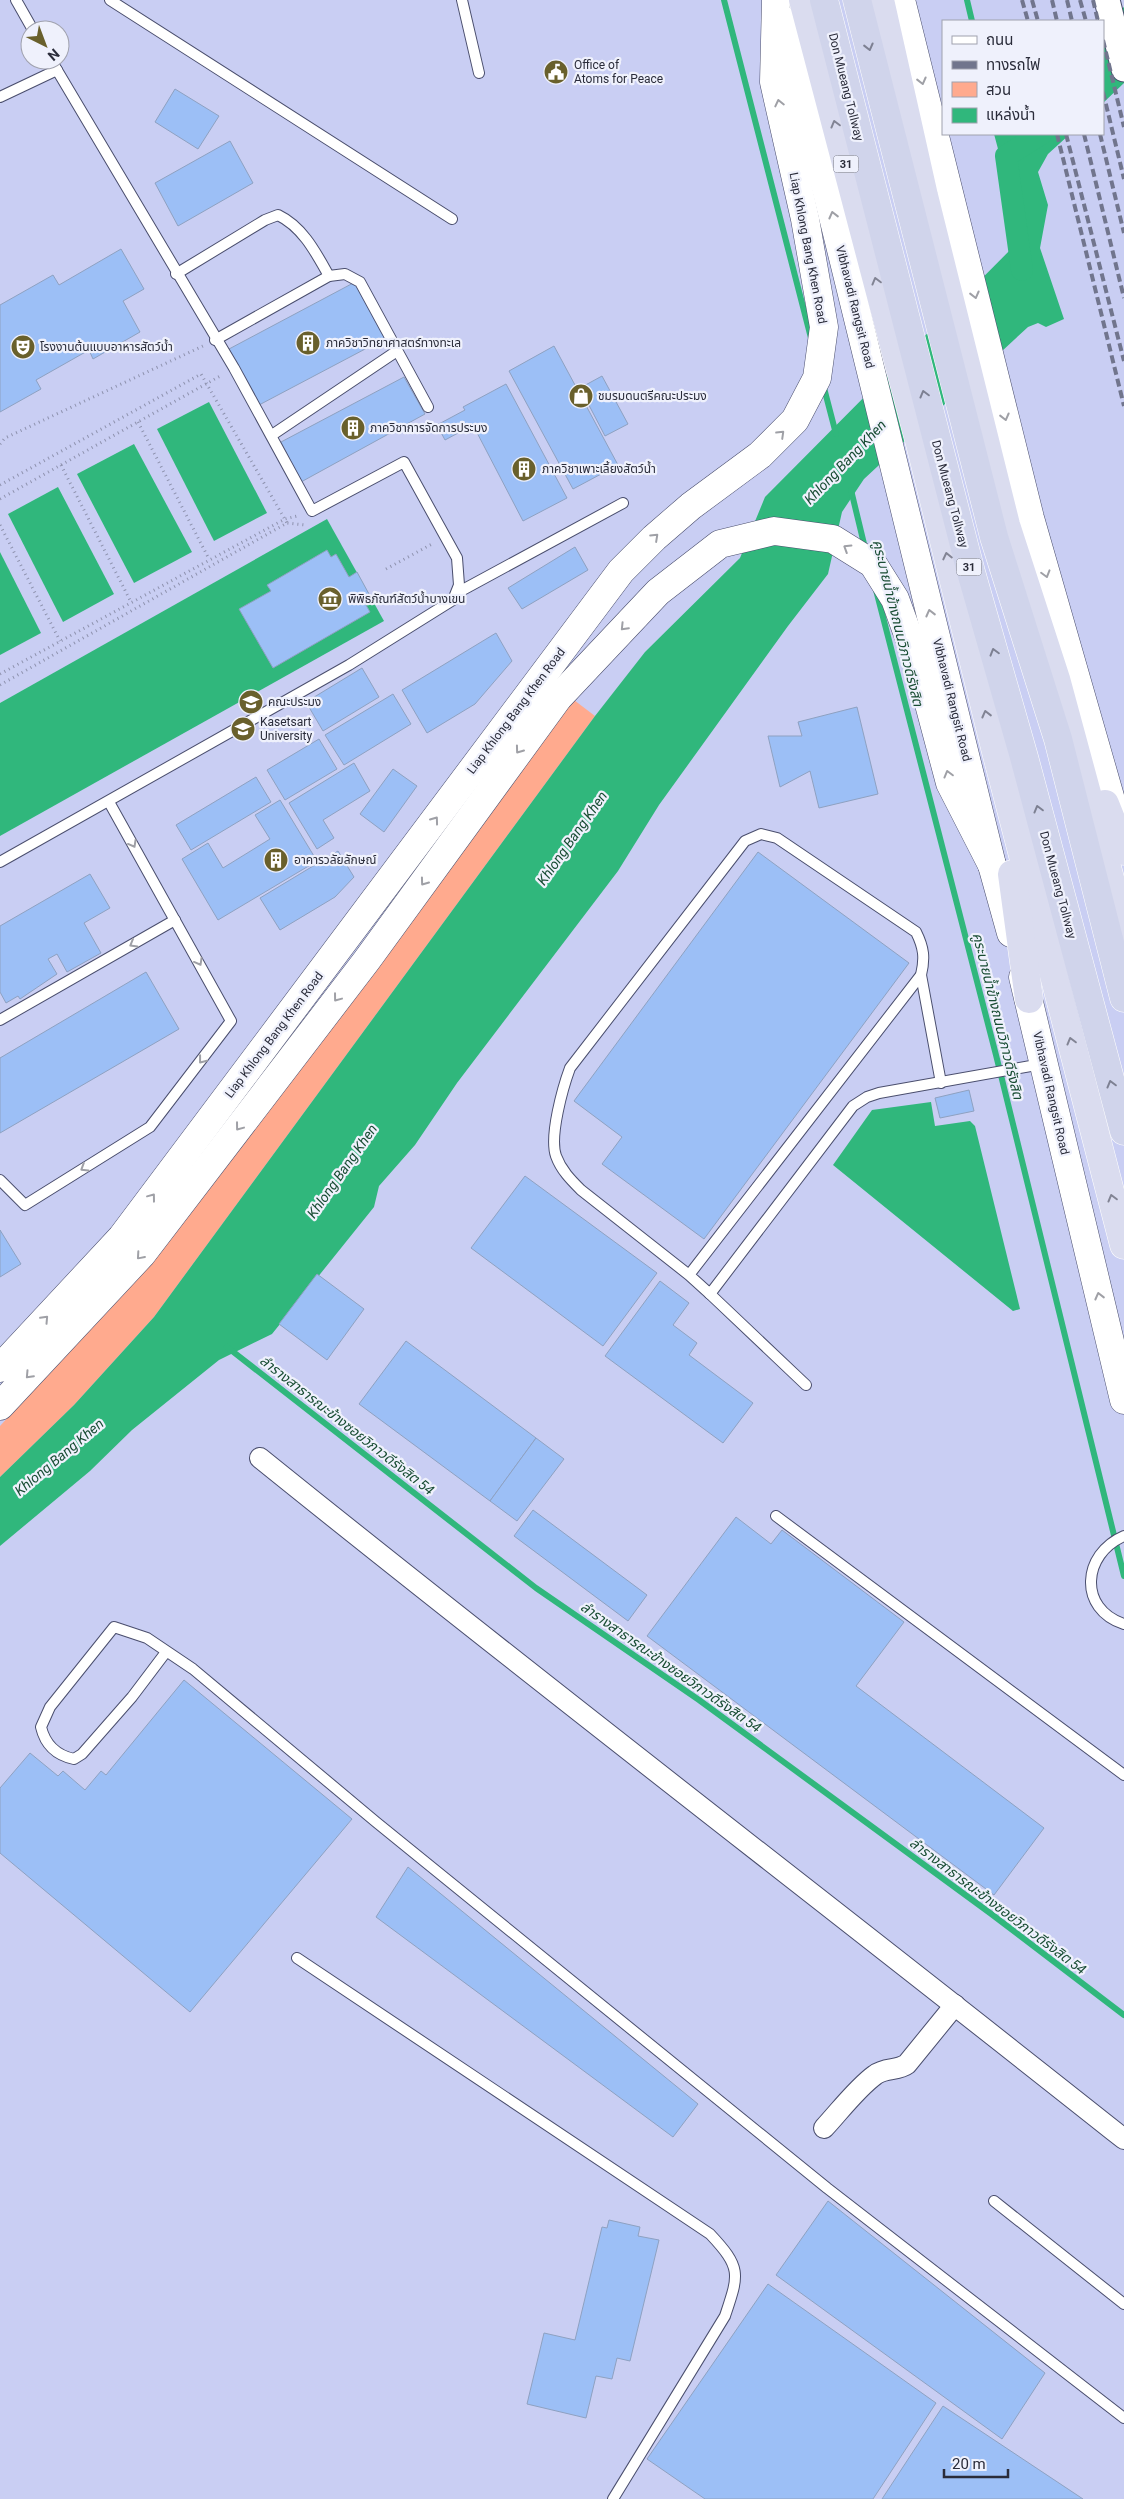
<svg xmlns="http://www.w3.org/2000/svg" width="1124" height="2499" font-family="Roboto,'Noto Sans Thai',sans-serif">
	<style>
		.green { fill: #ffaa8e }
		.water { fill: #30b77c }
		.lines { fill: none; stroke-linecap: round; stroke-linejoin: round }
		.stream { stroke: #30b77c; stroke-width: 6 }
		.canal { stroke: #30b77c; stroke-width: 22 }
		.building { fill: #9cbff6; stroke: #8ea1c1 }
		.service-casing { stroke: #4a4e6d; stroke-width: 12 }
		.minor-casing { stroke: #4a4e6d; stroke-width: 22 }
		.tertiary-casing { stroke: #4a4e6d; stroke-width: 27 }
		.secondary-casing { stroke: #4a4e6d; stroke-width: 29 }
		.trunk-casing { stroke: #fff; stroke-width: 29 }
		.motorway-casing { stroke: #fff; stroke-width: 29 }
		.path { stroke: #8e92ae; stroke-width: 3; stroke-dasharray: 1 4; stroke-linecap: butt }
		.service { stroke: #fff; stroke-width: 10 }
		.minor { stroke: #fff; stroke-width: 20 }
		.tertiary { stroke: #fff; stroke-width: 25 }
		.secondary { stroke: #fff; stroke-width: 28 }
		.trunk { stroke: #dadcef; stroke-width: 28 }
		.motorway { stroke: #d0d4eb; stroke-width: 28 }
		.rail { stroke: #71758d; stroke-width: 4; stroke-dasharray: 8 4; stroke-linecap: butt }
		.oneway { stroke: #7d8092 }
		.oneway2 { stroke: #9fa0a6 }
		.oneway3 { stroke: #828494 }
		.labels { text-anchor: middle; stroke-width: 4.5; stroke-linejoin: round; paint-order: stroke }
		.shield { fill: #eff1fc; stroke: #656774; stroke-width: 1 }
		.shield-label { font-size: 11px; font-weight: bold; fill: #2a2c3a }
		.poi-label { font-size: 12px; fill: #2a2c3a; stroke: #eff1fc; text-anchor: start }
		.street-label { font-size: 12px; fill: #2a2c3a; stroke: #eff1fc }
		.water-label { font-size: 14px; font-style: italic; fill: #184c33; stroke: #eff1fc }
	</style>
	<rect width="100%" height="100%" fill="#c9cef3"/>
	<!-- green -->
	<polygon class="green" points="570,697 595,716 154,1317 74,1405 0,1477 0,1426 42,1380"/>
	<!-- water -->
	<g class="water">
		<polygon points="1124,7 1124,83 1103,103 1103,27"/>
		<polygon points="994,134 1070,134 1048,154 1038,172 1048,205 1040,248 1064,319 1046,327 1038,323 1028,327 864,479 842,512 828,574 788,626 659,805 618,871 457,1083 415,1145 379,1186 374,1207 272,1334 219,1360 132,1430 90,1471 0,1546 0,1477 74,1405 154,1317 595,716 645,652 740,558 765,497 1022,238"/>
		<polygon points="209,402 267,513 214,541 157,429"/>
		<polygon points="134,444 192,552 134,583 77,474"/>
		<polygon points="58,487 114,594 63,622 8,514"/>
		<polygon points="327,519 384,621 0,836 0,703"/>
		<polygon points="0,552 41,633 0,655"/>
		<polygon points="931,1102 935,1126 970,1121 975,1126 1020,1309 1013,1311 833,1165 872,1110"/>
	</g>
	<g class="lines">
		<!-- stream -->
		<g class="stream">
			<polyline points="724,0 811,338"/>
			<polyline points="967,0 972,21"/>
			<polyline points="823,384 836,434"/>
			<polyline points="851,490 865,548"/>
			<polyline points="876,590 996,1055 1124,1576"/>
			<polyline points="227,1347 536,1588 699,1700 990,1913 1124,2015"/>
		</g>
		<!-- canal -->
		<polyline class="canal" points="1022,270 1006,156 1041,134"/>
	</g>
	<!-- building -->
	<g class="building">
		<polygon points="175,89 219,116 198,149 155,122"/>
		<polygon points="230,141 253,183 178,226 155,183"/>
		<polygon points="121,249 144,289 123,301 140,332 93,359 89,350 36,380 41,389 0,412 0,305 53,275 59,285"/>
		<polygon points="357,281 386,338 259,405 229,349"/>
		<polygon points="554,346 618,465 573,489 509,371"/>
		<polygon points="602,376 628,424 605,436 580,388"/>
		<polygon points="404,377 425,414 301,482 281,442"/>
		<polygon points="506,384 567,498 523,521 473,425 445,440 437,425 465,410 463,407"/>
		<polygon points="575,547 588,570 522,609 508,588"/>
		<polygon points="327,550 331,557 336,554 349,577 357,572 369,594 362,598 370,612 273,668 239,609 271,591 267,585"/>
		<polygon points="496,633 512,661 475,704 427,733 402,690"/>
		<polygon points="362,668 379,697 323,731 306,702"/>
		<polygon points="393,694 411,724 344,765 325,735"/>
		<polygon points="857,707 878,794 819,808 810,771 780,787 768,736 802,736 798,722"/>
		<polygon points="319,739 337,769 285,800 267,770"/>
		<polygon points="354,763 370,791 323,820 334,838 317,849 289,803"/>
		<polygon points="393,769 417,786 384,832 360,814"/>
		<polygon points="256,777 271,802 191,850 176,825"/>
		<polygon points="280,800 317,861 218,920 182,859 208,843 223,868 270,839 255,815"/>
		<polygon points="338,851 354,877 335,897 280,930 260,898"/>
		<polygon points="758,852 909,963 704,1239 602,1164 622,1137 574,1101"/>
		<polygon points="90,874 110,908 84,923 101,953 67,972 57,954 48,959 57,974 20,999 18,996 6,1003 0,992 0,926"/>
		<polygon points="146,972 179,1029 0,1133 0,1058"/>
		<polygon points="969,1090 974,1111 940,1118 935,1098"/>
		<polygon points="525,1176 657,1273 603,1346 471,1248"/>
		<polygon points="0,1230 21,1264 0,1277"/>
		<polygon points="317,1274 364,1309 327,1360 279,1324"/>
		<polygon points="660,1281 689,1303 673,1325 697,1343 689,1355 753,1403 723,1443 605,1356"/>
		<polygon points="406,1341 536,1438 490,1501 359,1404"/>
		<polygon points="536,1438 564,1459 517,1521 490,1501"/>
		<polygon points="533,1510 647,1595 628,1621 514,1536"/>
		<polygon points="736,1517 771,1544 782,1530 904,1622 856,1686 1044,1828 994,1895 647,1636"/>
		<polygon points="184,1680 352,1819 190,2012 0,1853 0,1788 30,1753 58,1776 63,1771 85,1790 101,1771 106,1775"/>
		<polygon points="408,1867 698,2104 673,2137 376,1917"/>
		<polygon points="828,2201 1045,2373 1002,2439 776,2275"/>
		<polygon points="609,2220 640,2227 638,2236 659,2240 630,2361 617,2358 612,2379 596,2376 586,2418 527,2404 544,2333 575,2340 602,2227 607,2228"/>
		<polygon points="768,2284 936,2403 873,2499 705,2499 647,2459"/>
		<polygon points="943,2406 1083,2499 882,2499"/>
	</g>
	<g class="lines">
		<defs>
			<g id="service">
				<polyline points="16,0 33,30"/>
				<polyline points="110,0 452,219"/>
				<polyline points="462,0 479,73"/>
				<polyline points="0,97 57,70"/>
				<path d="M176,274L265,220L278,215C303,227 316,253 329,276"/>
				<polyline points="215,340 329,276 345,274 360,282 428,407"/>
				<polyline points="272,435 397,351"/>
				<polyline points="457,593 623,503"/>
				<polyline points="0,862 349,665 453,600 459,585 457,558 404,462 312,511 234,368 51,60"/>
				<polyline points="921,975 941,1083"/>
				<polyline points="0,1020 175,920"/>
				<polyline points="0,1180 25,1205 150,1127 231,1021 109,802"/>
				<path d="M689,1275L581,1190C571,1180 561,1170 556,1156C549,1136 563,1087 570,1068L745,841L761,834L777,838L916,932C924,948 925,958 921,975L689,1275L710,1294L853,1106L867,1097L879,1093L1042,1064"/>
				<polyline points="710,1294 806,1385"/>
				<polyline points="776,1516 1124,1775"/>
				<path d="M1124,1536C1082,1554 1078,1609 1124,1624"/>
				<path d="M166,1652L132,1697L82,1754L74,1759C55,1755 45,1744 41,1727L50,1707L114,1627L147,1638L193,1669L376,1822L827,2188L1124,2418"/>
				<path d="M297,1958L710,2234C742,2268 739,2274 725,2316L613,2499"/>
				<polyline points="994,2201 1124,2304"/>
			</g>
			<g id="minor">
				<path d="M260,1458C545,1688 837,1911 1124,2139"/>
				<path d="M824,2128C839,2112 857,2088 875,2075C885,2067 898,2071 907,2064L955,2005"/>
			</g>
			<polyline id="tertiary" points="1107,0 1124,69"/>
			<g id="secondary">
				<polyline points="901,0 1030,518 1119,828"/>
				<polyline points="785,21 992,865 1011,933"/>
				<polyline points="1023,977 1124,1400"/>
				<polyline points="0,1368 122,1237 621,571 654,538 691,506 760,455 795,420 817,378 824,327 805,219 774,82 776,0"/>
				<polyline points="0,1406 142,1254 367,960 558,698 658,592 720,544 774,531 833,539 873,564 895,599 917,659 950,783 992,865"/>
			</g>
			<g id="trunk">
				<polyline points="803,0 920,444 995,748 1124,1245"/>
				<polyline points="880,0 924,196 1006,525 1056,679 1124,930"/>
				<polyline points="1105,804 1124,851"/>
				<polyline points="1012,874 1029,999"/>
			</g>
			<g id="motorway">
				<polyline points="824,0 971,572 1024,757 1124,1131"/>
				<polyline points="857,0 994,537 1058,739 1124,998"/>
			</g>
		</defs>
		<!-- service casing -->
		<use href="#service" class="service-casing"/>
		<!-- minor casing -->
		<use href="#minor" class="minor-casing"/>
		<!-- tertiary casing -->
		<use href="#tertiary" class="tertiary-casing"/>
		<!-- secondary casing -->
		<use href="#secondary" class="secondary-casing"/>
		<!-- trunk casing -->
		<use href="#trunk" class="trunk-casing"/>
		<!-- motorway casing -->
		<use href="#motorway" class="motorway-casing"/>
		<!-- path -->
		<g class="path">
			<polyline points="138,422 209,559"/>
			<polyline points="0,444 5,438 203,346"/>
			<polyline points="61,465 131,602"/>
			<polyline points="0,485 201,374 287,523"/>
			<polyline points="0,499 222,375"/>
			<polyline points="0,525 60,641"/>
			<polyline points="386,569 432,544"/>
			<polyline points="0,674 285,519 297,516"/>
			<polyline points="0,685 287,523 305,525"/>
		</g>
		<!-- service -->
		<use href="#service" class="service"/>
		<!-- minor -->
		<use href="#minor" class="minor"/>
		<!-- tertiary -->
		<use href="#tertiary" class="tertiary"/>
		<!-- secondary -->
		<use href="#secondary" class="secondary"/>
		<!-- trunk -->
		<use href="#trunk" class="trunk"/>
		<!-- motorway -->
		<use href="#motorway" class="motorway"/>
		<!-- rail -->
		<g class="rail">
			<polyline points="1022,0 1028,21"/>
			<polyline points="1032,0 1038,21"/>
			<polyline points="1052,0 1057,21"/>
			<polyline points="1067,0 1072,21"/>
			<polyline points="1080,0 1086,21"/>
			<polyline points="1093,0 1098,21"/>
			<polyline points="1103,40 1124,127"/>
			<polyline points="1103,92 1124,179"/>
			<polyline points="1057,134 1124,406"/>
			<polyline points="1066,134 1124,361"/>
			<polyline points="1084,134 1124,298"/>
			<polyline points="1100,134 1124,233"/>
		</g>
	</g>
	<!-- one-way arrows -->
	<defs><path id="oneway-chevron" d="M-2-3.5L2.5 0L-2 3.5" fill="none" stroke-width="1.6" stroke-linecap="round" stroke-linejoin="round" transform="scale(1.25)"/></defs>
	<g class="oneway">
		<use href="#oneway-chevron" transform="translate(869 47) rotate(76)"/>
		<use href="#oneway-chevron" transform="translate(924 394) rotate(-105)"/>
		<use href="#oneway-chevron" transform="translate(994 652) rotate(-106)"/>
		<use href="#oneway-chevron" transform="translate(1038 809) rotate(-105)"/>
		<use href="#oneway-chevron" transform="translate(1111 1084) rotate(-105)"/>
	</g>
	<g class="oneway2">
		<use href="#oneway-chevron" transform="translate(922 81) rotate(76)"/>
		<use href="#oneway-chevron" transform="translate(779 103) rotate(-103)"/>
		<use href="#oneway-chevron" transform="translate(833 215) rotate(-104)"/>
		<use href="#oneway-chevron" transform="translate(975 295) rotate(76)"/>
		<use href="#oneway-chevron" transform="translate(1005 417) rotate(76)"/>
		<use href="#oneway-chevron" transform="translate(781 434) rotate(-44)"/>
		<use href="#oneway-chevron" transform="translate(655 537) rotate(-43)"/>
		<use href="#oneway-chevron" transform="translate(847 548) rotate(-148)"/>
		<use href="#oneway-chevron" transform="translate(1046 574) rotate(74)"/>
		<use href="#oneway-chevron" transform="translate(930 613) rotate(-104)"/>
		<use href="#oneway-chevron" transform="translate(624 627) rotate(134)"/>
		<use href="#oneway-chevron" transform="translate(519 750) rotate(126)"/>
		<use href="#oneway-chevron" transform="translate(948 774) rotate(-105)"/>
		<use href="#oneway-chevron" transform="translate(435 820) rotate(-54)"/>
		<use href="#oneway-chevron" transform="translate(133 844) rotate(61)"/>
		<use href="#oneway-chevron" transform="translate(424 882) rotate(126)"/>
		<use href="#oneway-chevron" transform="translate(133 944) rotate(150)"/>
		<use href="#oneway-chevron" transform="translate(199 962) rotate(61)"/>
		<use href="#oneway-chevron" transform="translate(337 998) rotate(127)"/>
		<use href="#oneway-chevron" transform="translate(202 1060) rotate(128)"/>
		<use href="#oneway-chevron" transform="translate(239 1127) rotate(127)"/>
		<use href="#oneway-chevron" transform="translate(84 1168) rotate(148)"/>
		<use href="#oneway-chevron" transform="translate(152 1197) rotate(-53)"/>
		<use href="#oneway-chevron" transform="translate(140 1256) rotate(131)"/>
		<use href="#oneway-chevron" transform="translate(1099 1296) rotate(-104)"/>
		<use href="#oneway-chevron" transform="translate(45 1319) rotate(-47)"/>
		<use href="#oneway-chevron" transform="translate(29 1375) rotate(133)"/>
	</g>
	<g class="oneway3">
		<use href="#oneway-chevron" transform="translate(835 124) rotate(-105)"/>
		<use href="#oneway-chevron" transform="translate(876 281) rotate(-105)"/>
		<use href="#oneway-chevron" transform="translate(947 556) rotate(-103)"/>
		<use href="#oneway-chevron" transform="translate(986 714) rotate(-104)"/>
		<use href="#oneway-chevron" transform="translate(1071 1041) rotate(-105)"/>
		<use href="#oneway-chevron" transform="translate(1112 1198) rotate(-105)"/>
	</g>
	<!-- icons -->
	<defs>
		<symbol id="civic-disc" viewBox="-11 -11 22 22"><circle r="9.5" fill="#69602c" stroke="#eff1fc"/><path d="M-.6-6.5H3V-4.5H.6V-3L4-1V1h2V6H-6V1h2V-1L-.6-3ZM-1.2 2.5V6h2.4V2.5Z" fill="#fff"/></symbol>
		<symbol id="building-disc" viewBox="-11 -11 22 22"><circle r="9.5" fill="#69602c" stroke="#eff1fc"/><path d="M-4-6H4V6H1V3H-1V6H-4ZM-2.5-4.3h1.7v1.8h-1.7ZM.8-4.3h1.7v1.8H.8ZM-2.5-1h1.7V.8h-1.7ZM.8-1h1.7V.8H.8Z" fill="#fff"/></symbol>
		<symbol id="theatre-disc" viewBox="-11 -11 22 22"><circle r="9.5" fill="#69602c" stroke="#eff1fc"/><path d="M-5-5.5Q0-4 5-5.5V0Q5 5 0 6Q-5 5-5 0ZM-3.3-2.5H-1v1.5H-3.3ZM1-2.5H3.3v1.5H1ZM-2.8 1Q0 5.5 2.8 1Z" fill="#fff"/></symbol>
		<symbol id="shop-disc" viewBox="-11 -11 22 22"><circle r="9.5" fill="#69602c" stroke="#eff1fc"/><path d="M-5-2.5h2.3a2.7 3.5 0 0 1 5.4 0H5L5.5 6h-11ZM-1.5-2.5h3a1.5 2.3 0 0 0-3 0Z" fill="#fff"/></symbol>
		<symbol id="museum-disc" viewBox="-11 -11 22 22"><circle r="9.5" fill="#69602c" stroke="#eff1fc"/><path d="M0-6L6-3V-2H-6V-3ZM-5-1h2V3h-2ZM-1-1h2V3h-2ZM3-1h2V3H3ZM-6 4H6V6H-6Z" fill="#fff"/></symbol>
		<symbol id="university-disc" viewBox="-11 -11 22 22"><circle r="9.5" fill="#69602c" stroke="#eff1fc"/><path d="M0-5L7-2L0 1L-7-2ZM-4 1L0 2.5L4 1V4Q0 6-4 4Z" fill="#fff"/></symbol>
	</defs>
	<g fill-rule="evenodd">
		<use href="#civic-disc" x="542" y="58" width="28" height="28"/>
		<use href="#building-disc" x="294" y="329" width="28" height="28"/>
		<use href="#theatre-disc" x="9" y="333" width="28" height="28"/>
		<use href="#shop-disc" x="567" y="382" width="28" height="28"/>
		<use href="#building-disc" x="339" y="414" width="28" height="28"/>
		<use href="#building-disc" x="510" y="455" width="28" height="28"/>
		<use href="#museum-disc" x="316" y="585" width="28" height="28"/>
		<use href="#university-disc" x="237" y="688" width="28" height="28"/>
		<use href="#university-disc" x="229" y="715" width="28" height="28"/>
		<use href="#building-disc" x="262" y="846" width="28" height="28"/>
	</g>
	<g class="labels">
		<!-- shield labels -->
		<g class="shield">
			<rect x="833.5" y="155.5" width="25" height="17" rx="4"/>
			<rect x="956.5" y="558.5" width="25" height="17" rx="4"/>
		</g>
		<g class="shield-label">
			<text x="846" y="168">31</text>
			<text x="969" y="571">31</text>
		</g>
		<!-- poi labels -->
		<g class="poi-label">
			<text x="574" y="69">Office of<tspan x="574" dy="14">Atoms for Peace</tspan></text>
			<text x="326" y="347">ภาควิชาวิทยาศาสตร์ทางทะเล</text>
			<text x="40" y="351">โรงงานต้นแบบอาหารสัตว์น้ำ</text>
			<text x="598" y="400">ชมรมดนตรีคณะประมง</text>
			<text x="370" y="432">ภาควิชาการจัดการประมง</text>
			<text x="542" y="473">ภาควิชาเพาะเลี้ยงสัตว์น้ำ</text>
			<text x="348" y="603">พิพิธภัณฑ์สัตว์น้ำบางเขน</text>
			<text x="268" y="706">คณะประมง</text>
			<text x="260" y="726">Kasetsart<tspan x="260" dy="14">University</tspan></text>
			<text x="294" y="864">อาคารวลัยลักษณ์</text>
		</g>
		<!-- street labels -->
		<g class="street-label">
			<text transform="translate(846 87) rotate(76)" y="4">Don Mueang Tollway</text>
			<text transform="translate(808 248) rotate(79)" y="4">Liap Khlong Bang Khen Road</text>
			<text transform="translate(855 307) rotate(76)" y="4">Vibhavadi Rangsit Road</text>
			<text transform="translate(950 494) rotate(75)" y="4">Don Mueang Tollway</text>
			<text transform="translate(952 700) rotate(76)" y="4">Vibhavadi Rangsit Road</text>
			<text transform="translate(516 711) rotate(-53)" y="4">Liap Khlong Bang Khen Road</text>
			<text transform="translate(1058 885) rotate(75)" y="4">Don Mueang Tollway</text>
			<text transform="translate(274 1035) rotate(-53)" y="4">Liap Khlong Bang Khen Road</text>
			<text transform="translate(1051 1093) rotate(77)" y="4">Vibhavadi Rangsit Road</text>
		</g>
		<!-- water labels -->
		<g class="water-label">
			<text transform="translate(845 462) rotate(-46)" y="5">Khlong Bang Khen</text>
			<text transform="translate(898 623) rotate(76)" y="5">คูระบายน้ำข้างถนนวิภาวดีรังสิต</text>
			<text transform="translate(572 838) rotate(-55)" y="5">Khlong Bang Khen</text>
			<text transform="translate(998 1016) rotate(76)" y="5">คูระบายน้ำข้างถนนวิภาวดีรังสิต</text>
			<text transform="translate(342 1171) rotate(-55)" y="5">Khlong Bang Khen</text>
			<text transform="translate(347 1425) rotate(38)" y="5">ลำรางสาธารณะข้างซอยวิภาวดีรังสิต 54</text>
			<text transform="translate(59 1457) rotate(-40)" y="5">Khlong Bang Khen</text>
			<text transform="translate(671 1667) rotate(35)" y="5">ลำรางสาธารณะข้างซอยวิภาวดีรังสิต 54</text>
			<text transform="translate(998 1906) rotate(37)" y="5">ลำรางสาธารณะข้างซอยวิภาวดีรังสิต 54</text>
		</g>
	</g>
	<!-- legend -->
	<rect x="942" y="20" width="162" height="115" fill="#eff1fc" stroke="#a0a2ae"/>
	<rect x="952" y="36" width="25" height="8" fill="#ffffff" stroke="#a0a2ae"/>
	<text x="986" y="45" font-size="15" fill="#2a2c3a">ถนน</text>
	<rect x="952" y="61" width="25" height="8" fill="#71758d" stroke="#a0a2ae"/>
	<text x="986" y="70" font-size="15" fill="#2a2c3a">ทางรถไฟ</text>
	<rect x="952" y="82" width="25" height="15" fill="#ffaa8e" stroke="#a0a2ae"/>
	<text x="986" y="95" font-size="15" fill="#2a2c3a">สวน</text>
	<rect x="952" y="108" width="25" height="15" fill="#30b77c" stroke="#a0a2ae"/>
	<text x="986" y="120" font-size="15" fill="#2a2c3a">แหล่งน้ำ</text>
	<!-- north arrow -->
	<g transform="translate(45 45) rotate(138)"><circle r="24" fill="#eff1fc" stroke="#a0a2ae"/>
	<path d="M0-4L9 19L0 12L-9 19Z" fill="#69602c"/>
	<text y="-8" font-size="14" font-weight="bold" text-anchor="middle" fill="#2a2c3a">N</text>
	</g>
	<!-- scale -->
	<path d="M944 2469v8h64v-8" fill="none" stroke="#2a2c3a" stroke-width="2.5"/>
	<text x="952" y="2469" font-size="15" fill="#2a2c3a" stroke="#eff1fc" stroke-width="4" paint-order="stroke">20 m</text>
</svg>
